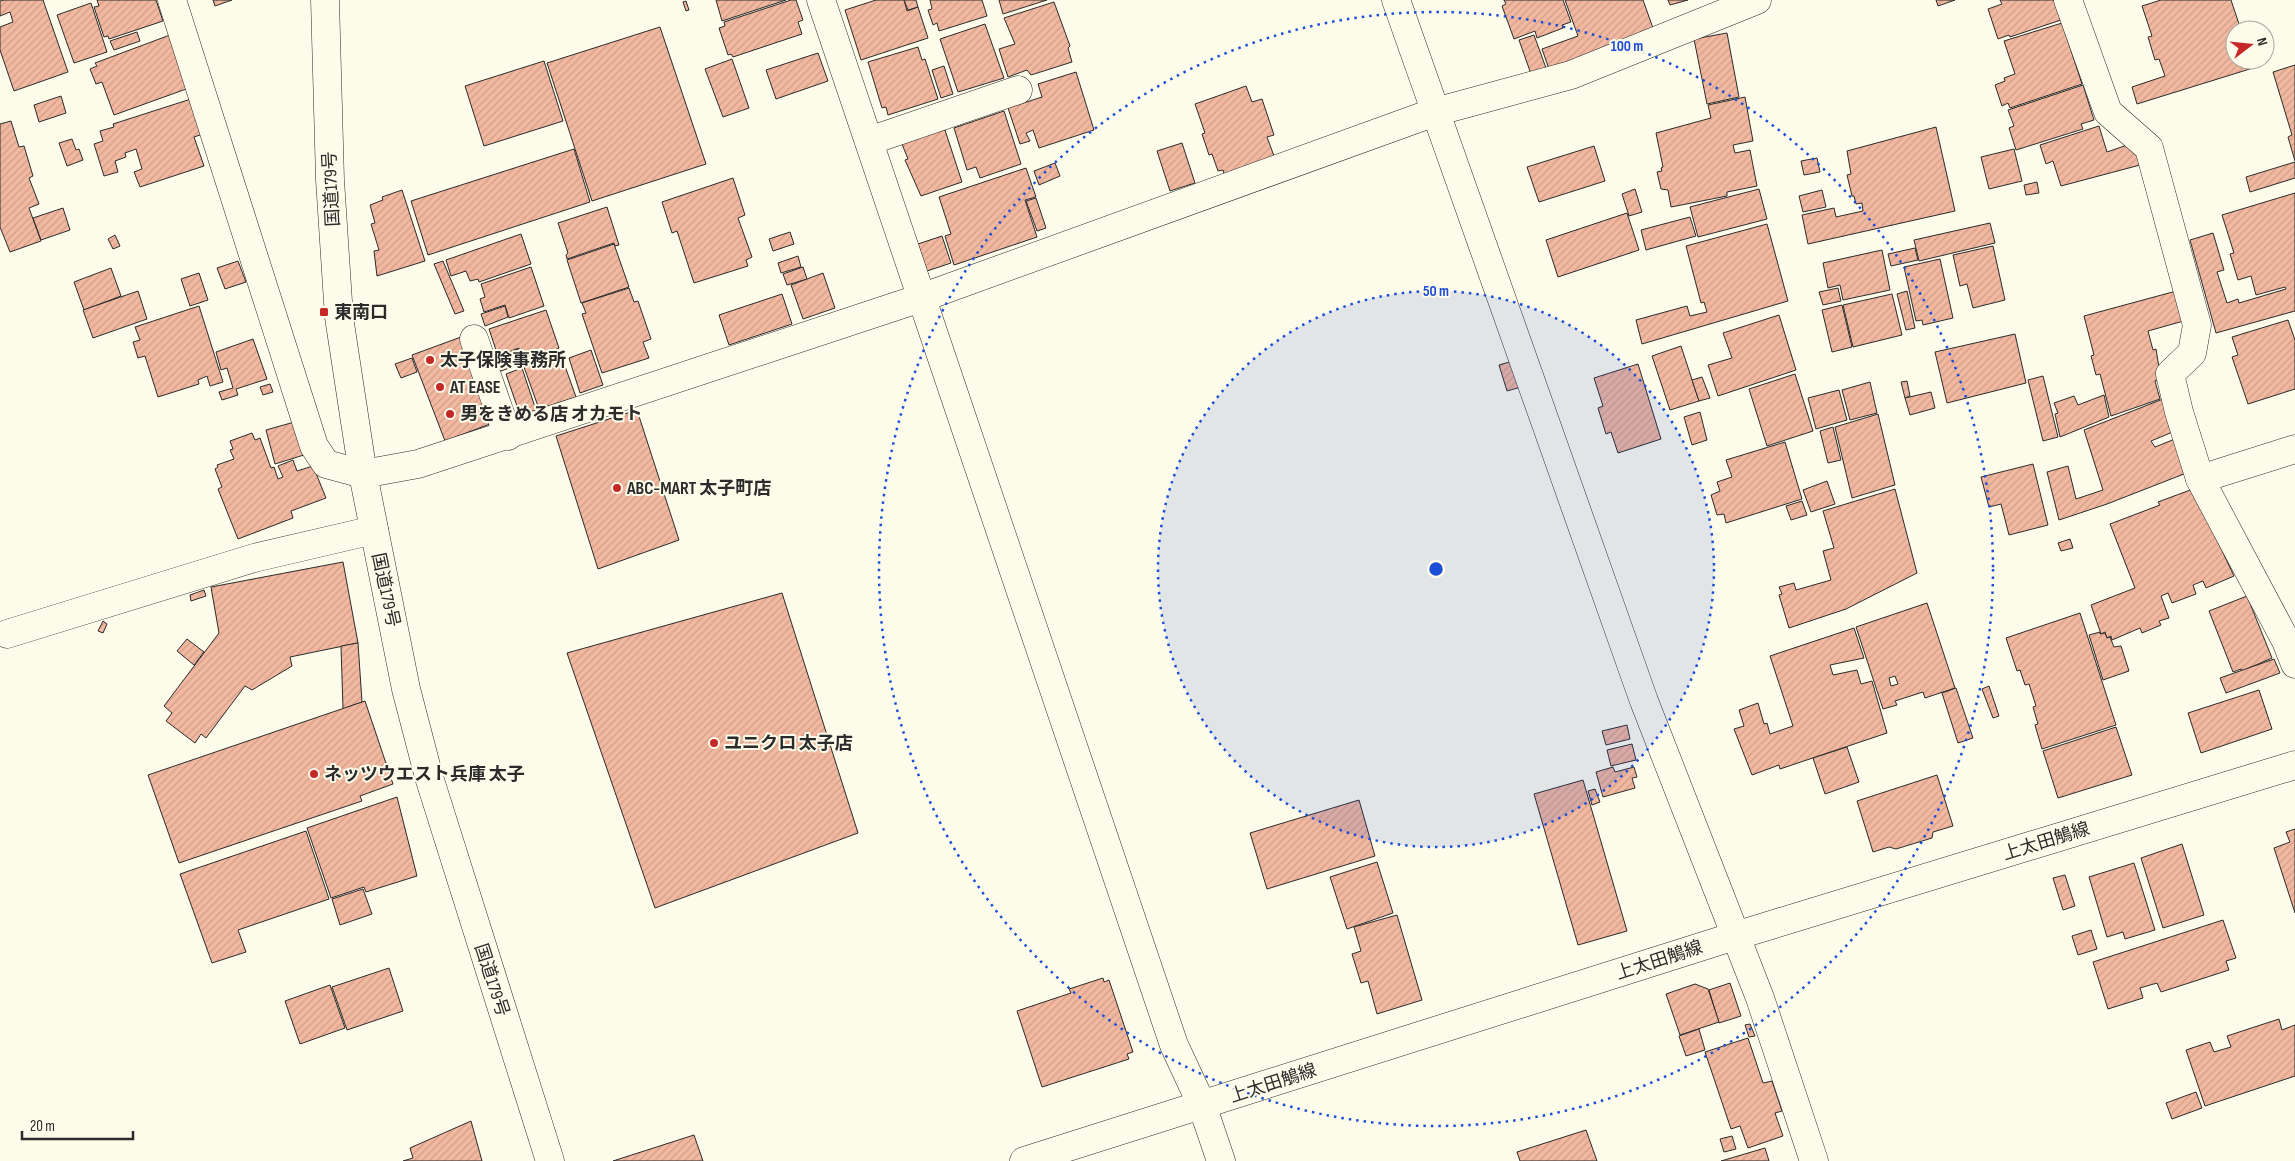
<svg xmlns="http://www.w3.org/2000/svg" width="2295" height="1161" font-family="'Sofia Sans Condensed','Noto Sans JP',sans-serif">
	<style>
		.building { fill: url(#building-hatch); stroke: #2b2b2b; fill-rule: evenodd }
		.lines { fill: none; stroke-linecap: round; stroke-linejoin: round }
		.minor-casing { stroke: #2b2b2b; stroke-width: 29 }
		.major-casing { stroke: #2b2b2b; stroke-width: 29 }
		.highway-casing { stroke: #2b2b2b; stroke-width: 29 }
		.minor { stroke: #fdfbea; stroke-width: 28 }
		.major { stroke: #fdfbea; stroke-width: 28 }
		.highway { stroke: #fdfbea; stroke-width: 28 }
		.ring { fill: none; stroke: #1d4ed8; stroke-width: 2.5; stroke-dasharray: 2.5 5 }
		.poi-dot { fill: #c62828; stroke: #fdfbea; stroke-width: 2 }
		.labels { text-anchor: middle; stroke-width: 4; stroke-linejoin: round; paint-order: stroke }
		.street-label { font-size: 18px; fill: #2b2b2b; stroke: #fdfbea }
		.poi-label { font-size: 18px; font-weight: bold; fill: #2b2b2b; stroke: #fdfbea; text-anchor: start }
		.centre { fill: #1d4ed8; stroke: #fdfbea; stroke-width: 2.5 }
		.ring-label { font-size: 15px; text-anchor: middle; font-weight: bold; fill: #1d4ed8; stroke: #fdfbea; stroke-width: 4; stroke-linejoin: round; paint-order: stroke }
	</style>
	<defs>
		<pattern id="building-hatch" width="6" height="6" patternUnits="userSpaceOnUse" patternTransform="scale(1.25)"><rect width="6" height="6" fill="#f2b8a0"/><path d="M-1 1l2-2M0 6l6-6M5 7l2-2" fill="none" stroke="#d09e8a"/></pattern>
	</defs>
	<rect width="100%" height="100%" fill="#fdfbea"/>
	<!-- building -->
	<g class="building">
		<polygon points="4,0 43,0 68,72 14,91 0,50 0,27 13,22 10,12 0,16 0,1"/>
		<polygon points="97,0 156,0 163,21 109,39 108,36 104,37 94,7 99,6"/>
		<polygon points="213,0 232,0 215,6"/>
		<polygon points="716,0 786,0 722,21"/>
		<polygon points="791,0 796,0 803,20 798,22 802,34 733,57 731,54 728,55 719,28 725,26 724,22"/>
		<polygon points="876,0 904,0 907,11 918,7 928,38 861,60 845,10"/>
		<polygon points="904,0 916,0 918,7 908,10"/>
		<polygon points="930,0 982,0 987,16 939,31 937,23 933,25 928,10 932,9"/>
		<polygon points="999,0 1047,0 1003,14"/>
		<polygon points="1504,0 1563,0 1571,22 1562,25 1563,28 1537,38 1535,31 1514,39 1502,6 1506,4"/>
		<polygon points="1565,0 1643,0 1654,31 1549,69 1542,49 1578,36"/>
		<polygon points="1668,0 1688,0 1670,5"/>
		<polygon points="1936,0 1955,0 1938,6"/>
		<polygon points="2000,0 2055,0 2061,20 2010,37 2009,35 1998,39 1988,9 2002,4"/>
		<polygon points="2161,0 2231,0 2241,30 2235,30 2235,60 2250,60 2253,68 2137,104 2132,87 2165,76 2159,59 2155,60 2148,37 2152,36 2142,6"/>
		<polygon points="686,1 689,10 686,11 683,2"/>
		<polygon points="1054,2 1070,46 1068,48 1072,62 1031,75 1027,70 1008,77 999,49 1015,44 1004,18"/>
		<polygon points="91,3 107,52 74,63 57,15"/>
		<polygon points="2062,23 2082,84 2010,108 2008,103 2002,106 1995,85 2005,81 2004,78 2015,74 2004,41"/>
		<polygon points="985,24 1004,78 958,92 940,39"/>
		<polygon points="660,27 706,164 592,201 547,63"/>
		<polygon points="137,32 140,41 114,50 110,41"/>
		<polygon points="1727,33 1739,97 1707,104 1694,39"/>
		<polygon points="170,35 189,88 114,115 102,82 96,84 90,69 97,66 95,63"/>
		<polygon points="1534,35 1546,68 1531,74 1519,40"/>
		<polygon points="918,47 922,60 925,59 938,99 888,115 886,107 882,108 868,62"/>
		<polygon points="818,53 828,81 776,99 766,70"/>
		<polygon points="732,59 749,108 723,117 705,69"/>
		<polygon points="544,61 563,121 484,146 465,86"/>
		<polygon points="2295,65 2295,161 2288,137 2292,135 2273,72"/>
		<polygon points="944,66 953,94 941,98 932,70"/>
		<polygon points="1076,72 1094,130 1039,148 1033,130 1026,133 1030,141 1020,144 1008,108 1042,97 1038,84"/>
		<polygon points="2083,85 2094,120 2081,124 2083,129 2016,150 2009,128 2014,126 2008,110"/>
		<polygon points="1246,86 1252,102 1262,99 1274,135 1267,137 1274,156 1224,174 1223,170 1218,171 1212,154 1209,155 1202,134 1205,133 1195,104"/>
		<polygon points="61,96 66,113 39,122 34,105"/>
		<polygon points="1745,97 1753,141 1733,145 1735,153 1750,150 1757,186 1727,192 1727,196 1671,207 1668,190 1661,189 1657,172 1662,171 1661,168 1663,167 1656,133 1711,118 1708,105"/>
		<polygon points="191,99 203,134 194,137 204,166 140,187 134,172 142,169 136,149 125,153 126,157 115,161 118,172 104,176 94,144 103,141 100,131 114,127 113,124"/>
		<polygon points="1004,111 1021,164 980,178 976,167 967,170 954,128"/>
		<polygon points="11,121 19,147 24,146 33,176 29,178 39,204 29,208 41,241 10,252 0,227 0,124"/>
		<polygon points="2099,126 2107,152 2133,143 2140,165 2061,186 2053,161 2046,164 2040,145"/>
		<polygon points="1936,127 1955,211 1808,244 1802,215 1834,208 1836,217 1863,211 1862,203 1856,204 1854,196 1852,196 1847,175 1851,174 1847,151"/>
		<polygon points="936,130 937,132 945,130 962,182 921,196 905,160 908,159 902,144"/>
		<polygon points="72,139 76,150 79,149 83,160 67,166 59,143"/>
		<polygon points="1182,143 1195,183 1170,191 1157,151"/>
		<polygon points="1594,146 1605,181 1539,202 1527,167"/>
		<polygon points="574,149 590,202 428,255 411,201"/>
		<polygon points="2014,149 2022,181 1989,189 1981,157"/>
		<polygon points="1817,158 1820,172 1804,175 1801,161"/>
		<polygon points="2295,162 2295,178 2250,192 2246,177"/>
		<polygon points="1055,163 1060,176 1039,185 1034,171"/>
		<polygon points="1026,168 1036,197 1025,200 1037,237 954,265 945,236 951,234 939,197"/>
		<polygon points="733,178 745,215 738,218 752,257 746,260 748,266 694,283 677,231 672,233 662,202"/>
		<polygon points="2037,182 2039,193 2026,195 2024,185"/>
		<polygon points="1635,189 1642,212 1629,216 1622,194"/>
		<polygon points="1759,189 1767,219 1698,237 1690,207"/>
		<polygon points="402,190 425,261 377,276 374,251 379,250 371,224 375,223 370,205 383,200 382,197"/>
		<polygon points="1822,190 1826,207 1803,212 1799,196"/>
		<polygon points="2295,193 2295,311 2216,333 2190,240 2213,233 2224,270 2217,272 2227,303 2238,299 2239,303 2286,289 2285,287 2256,295 2251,276 2238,280 2230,254 2234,253 2222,215"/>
		<polygon points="1036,198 1046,228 1037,231 1026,201"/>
		<polygon points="607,207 619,245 615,246 614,243 567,259 566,255 568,253 558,223"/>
		<polygon points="63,208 70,230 41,240 33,218"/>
		<polygon points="1627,213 1639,250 1558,277 1546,240"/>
		<polygon points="1690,217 1696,236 1646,250 1641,230"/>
		<polygon points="1990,223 1995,243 1919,261 1914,240"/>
		<polygon points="1767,224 1788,301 1642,344 1636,320 1687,306 1690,316 1707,312 1704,302 1701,303 1686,246"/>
		<polygon points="790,232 794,244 773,251 769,239"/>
		<polygon points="521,234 531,264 479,282 478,279 470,281 466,271 451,276 446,260"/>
		<polygon points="115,235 120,246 113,249 108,239"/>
		<polygon points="942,236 951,263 927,271 918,244"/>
		<polygon points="614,244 629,287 581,303 567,260"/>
		<polygon points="1993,246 2005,300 1973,308 1967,284 1960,286 1953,255"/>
		<polygon points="1915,248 1918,260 1891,266 1888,254"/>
		<polygon points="1882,250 1890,290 1843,300 1840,285 1828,288 1823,263"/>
		<polygon points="798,256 801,267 781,273 778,263"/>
		<polygon points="1940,259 1953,318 1923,325 1922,320 1916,321 1904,267"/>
		<polygon points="238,261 246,282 225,289 217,268"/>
		<polygon points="443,261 464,311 455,314 434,264"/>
		<polygon points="531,267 544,306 509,318 505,305 484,312 480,299 485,297 481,284"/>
		<polygon points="803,267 807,279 787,285 783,274"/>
		<polygon points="111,268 121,296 84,310 74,282"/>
		<polygon points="199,273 208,300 190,306 181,279"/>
		<polygon points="823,273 835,308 803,319 791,285"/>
		<polygon points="629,288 634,302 638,301 651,339 643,342 649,358 602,373 582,314 586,313 582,303"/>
		<polygon points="1838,288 1841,301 1823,305 1819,292"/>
		<polygon points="2180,290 2187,320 2148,331 2153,350 2156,349 2161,380 2155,381 2160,399 2111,416 2100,374 2096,375 2091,356 2094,355 2084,316"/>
		<polygon points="138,291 147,319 93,338 83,310"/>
		<polygon points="1907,291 1915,328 1906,330 1897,294"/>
		<polygon points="782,294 792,324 729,345 719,315"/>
		<polygon points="1892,294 1902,335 1853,347 1843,305"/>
		<polygon points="1842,305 1852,347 1832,352 1822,310"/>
		<polygon points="199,306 223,382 210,386 207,376 198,380 199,384 158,397 145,356 138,358 133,342 140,340 135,327"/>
		<polygon points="505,306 508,317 485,326 481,314"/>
		<polygon points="546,310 559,348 552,351 553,353 524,363 519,348 498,356 489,329"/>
		<polygon points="1779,315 1796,370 1718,396 1708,365 1732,358 1723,333"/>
		<polygon points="2288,320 2295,340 2295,389 2248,404 2232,357 2238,355 2232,337"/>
		<polygon points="2015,334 2026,383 1947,403 1935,352"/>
		<polygon points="461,337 495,422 445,441 412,355"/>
		<polygon points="253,339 267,379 236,389 238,395 222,400 219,392 233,388 227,368 221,370 216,352"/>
		<polygon points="1681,346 1699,401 1670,410 1652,356"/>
		<polygon points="518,349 523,363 501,371 496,357"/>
		<polygon points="591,350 603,385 580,393 569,358"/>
		<polygon points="561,355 576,397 539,409 524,367"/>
		<polygon points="412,358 417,372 401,378 395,364"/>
		<polygon points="1513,361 1521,387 1507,391 1499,365"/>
		<polygon points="1638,364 1661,439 1618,453 1611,432 1606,434 1598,408 1603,406 1594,378"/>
		<polygon points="522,368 536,410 520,415 506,374"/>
		<polygon points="1795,374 1813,431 1767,446 1749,389"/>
		<polygon points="2043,376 2058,437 2043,441 2028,380"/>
		<polygon points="1702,377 1710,398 1699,401 1692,380"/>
		<polygon points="1907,381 1910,396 1905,398 1901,382"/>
		<polygon points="1870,382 1877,413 1850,420 1842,390"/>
		<polygon points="270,384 273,392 263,395 260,387"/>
		<polygon points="1839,390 1847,420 1816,429 1808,398"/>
		<polygon points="1931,392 1935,408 1910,415 1905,398"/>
		<polygon points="2104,395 2109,417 2060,437 2055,414 2058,413 2054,403 2074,396 2078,405"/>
		<polygon points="2163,399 2175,431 2151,441 2155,447 2175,439 2189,472 2107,504 2059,520 2047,472 2068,466 2076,499 2103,490 2084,430"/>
		<polygon points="637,410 679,540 598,569 556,436"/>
		<polygon points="1700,412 1707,440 1692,445 1684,417"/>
		<polygon points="1878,414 1895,485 1852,498 1835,427"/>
		<polygon points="298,421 307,454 275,464 266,430"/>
		<polygon points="1833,427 1841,460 1828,463 1820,431"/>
		<polygon points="252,433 255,440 260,438 271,468 274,467 278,479 283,477 278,466 293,460 297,471 313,466 326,498 291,511 293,518 238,539 218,489 222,487 215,469 218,467 217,465 234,459 230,450 233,449 230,441"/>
		<polygon points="1785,442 1802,499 1726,523 1724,514 1717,515 1711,495 1720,491 1717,482 1732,477 1726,460"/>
		<polygon points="2033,464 2048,525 2009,535 2001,504 1989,507 1981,477"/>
		<polygon points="1827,481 1835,504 1811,512 1803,490"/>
		<polygon points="1895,489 1917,573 1846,609 1789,628 1779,595 1782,594 1779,587 1794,583 1796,590 1831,580 1823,551 1834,548 1823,511"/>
		<polygon points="2193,489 2234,576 2206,588 2203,581 2193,585 2196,594 2172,603 2168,593 2161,596 2169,618 2159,621 2161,625 2142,633 2140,628 2112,640 2111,636 2107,638 2105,632 2101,634 2091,605 2135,588 2110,524 2160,505 2158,502"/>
		<polygon points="1802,501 1807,515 1791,520 1786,506"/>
		<polygon points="2070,539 2073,548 2061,551 2058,543"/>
		<polygon points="343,562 358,643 290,657 292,666 252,690 245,686 206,738 201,734 195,743 166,721 172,713 164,706 219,633 211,587"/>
		<polygon points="204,590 206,596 191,601 190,595"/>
		<polygon points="782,593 858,833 655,908 567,653"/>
		<polygon points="2247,596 2272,658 2242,671 2241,669 2233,672 2209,611"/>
		<path d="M1927,603L1955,688L1925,698L1923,692L1895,701L1897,705L1883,709L1856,627ZM1895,676L1898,684L1891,686L1889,678Z"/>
		<polygon points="2080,613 2116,725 2042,749 2035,725 2038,724 2033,707 2036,706 2029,684 2025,685 2020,670 2017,671 2006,638"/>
		<polygon points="103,621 107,624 103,633 98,631"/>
		<polygon points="1854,628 1864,658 1830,665 1833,675 1857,670 1861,684 1872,681 1887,733 1780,769 1779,765 1752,775 1734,729 1744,726 1739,710 1758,703 1764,724 1767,723 1770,734 1793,726 1770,656"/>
		<polygon points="2100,632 2100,634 2105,633 2107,638 2110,637 2114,647 2121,646 2129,671 2103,680 2089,635"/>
		<polygon points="187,639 204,652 194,665 177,651"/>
		<polygon points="358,643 362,702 343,709 341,646"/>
		<polygon points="2274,659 2280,673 2226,693 2220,678"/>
		<polygon points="1989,686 1999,716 1993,718 1982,689"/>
		<polygon points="1956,688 1973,738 1958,743 1942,693"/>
		<polygon points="2259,690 2272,729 2201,753 2188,713"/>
		<polygon points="365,701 393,784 360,796 362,801 179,863 148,775"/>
		<polygon points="1627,725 1630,739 1606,745 1602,731"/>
		<polygon points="2116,727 2132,775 2058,798 2043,751"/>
		<polygon points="1632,744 1636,760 1611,766 1607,750"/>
		<polygon points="1847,747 1859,782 1825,794 1813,758"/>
		<polygon points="1613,767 1615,772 1634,767 1637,777 1632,778 1635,788 1603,797 1596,772"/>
		<polygon points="1937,775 1953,826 1933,832 1932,838 1896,849 1889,847 1873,852 1857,801"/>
		<polygon points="1583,780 1627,931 1578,945 1534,794"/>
		<polygon points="1595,789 1600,802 1592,805 1588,791"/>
		<polygon points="397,797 417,876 366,892 364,887 331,898 307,828"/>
		<polygon points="1359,800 1375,856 1267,889 1250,833"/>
		<polygon points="2295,829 2295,913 2274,848 2290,842 2286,832"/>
		<polygon points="306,831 329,899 238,930 246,952 212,963 180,874"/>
		<polygon points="2182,844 2204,915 2163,928 2141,858"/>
		<polygon points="1377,862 1393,913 1347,929 1330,877"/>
		<polygon points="2134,863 2155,930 2125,939 2123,932 2107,937 2089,877"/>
		<polygon points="2065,875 2075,906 2063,910 2053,878"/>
		<polygon points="363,889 372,914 340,925 332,899"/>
		<polygon points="1397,915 1422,1000 1377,1014 1368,981 1361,983 1352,954 1361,951 1354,927"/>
		<polygon points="2223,920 2236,958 2226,961 2229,970 2161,992 2157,983 2140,988 2143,998 2108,1009 2093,962"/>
		<polygon points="2091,930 2097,949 2078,955 2072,936"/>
		<polygon points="389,968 403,1011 347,1030 332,987"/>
		<polygon points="1103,978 1104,982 1109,980 1133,1052 1127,1054 1129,1059 1042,1087 1017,1011 1071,993 1069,989"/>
		<polygon points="1730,983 1741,1016 1719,1023 1709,990"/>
		<polygon points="1695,984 1708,989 1719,1022 1680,1035 1666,994"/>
		<polygon points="330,985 345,1028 300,1044 285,1001"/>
		<polygon points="2279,1019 2282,1030 2295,1025 2295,1076 2205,1106 2186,1050 2210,1042 2214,1052 2231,1047 2227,1036"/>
		<polygon points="1750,1024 1755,1036 1749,1037 1745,1025"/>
		<polygon points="1699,1029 1705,1050 1686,1056 1679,1036"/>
		<polygon points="1748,1038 1763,1083 1772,1081 1782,1111 1775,1113 1783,1136 1748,1148 1740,1126 1731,1129 1705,1052"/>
		<polygon points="2196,1092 2202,1108 2172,1119 2166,1103"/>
		<polygon points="471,1121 482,1161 403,1161 413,1158 410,1148"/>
		<polygon points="1586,1130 1597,1161 1520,1161 1517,1152"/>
		<polygon points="694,1135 703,1161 613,1161"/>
		<polygon points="1732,1136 1736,1149 1724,1152 1720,1139"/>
		<polygon points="1765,1148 1769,1161 1721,1161"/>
	</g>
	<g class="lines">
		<defs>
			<g id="minor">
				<polyline points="172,0 314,446 326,464 363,474 418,464 921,298 1435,112 1571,75 1757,0"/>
				<polyline points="821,0 1174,1045 1202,1105 1221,1161"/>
				<polyline points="1396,0 1644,701 1760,998 1814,1161"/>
				<polyline points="2068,0 2108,112 2149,148 2197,325 2192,353 2170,374 2179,412 2200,479 2286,641 2295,664"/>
				<polyline points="869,141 1018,90"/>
				<polyline points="474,339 508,436"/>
				<polyline points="2200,479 2295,449"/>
				<polyline points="7,634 254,558 374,530"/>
			</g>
			<polyline id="major" points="1024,1161 1735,936 2295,765"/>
			<polyline id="highway" points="325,0 330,180 339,317 363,474 406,689 429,777 550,1161"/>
		</defs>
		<!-- minor casing -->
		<use href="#minor" class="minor-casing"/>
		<!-- major casing -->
		<use href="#major" class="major-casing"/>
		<!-- highway casing -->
		<use href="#highway" class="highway-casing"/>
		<!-- minor -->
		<use href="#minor" class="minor"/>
		<!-- major -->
		<use href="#major" class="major"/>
		<!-- highway -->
		<use href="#highway" class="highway"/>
	</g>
	<!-- distance rings -->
	<circle cx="1436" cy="569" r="278" fill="#1d4ed8" fill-opacity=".12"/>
	<g class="ring">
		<circle cx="1436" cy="569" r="278"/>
		<circle cx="1436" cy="569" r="557"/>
	</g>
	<!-- markers -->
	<g class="poi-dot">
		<rect x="319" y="307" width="10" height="10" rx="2.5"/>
		<circle cx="430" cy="360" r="5"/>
		<circle cx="440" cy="387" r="5"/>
		<circle cx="450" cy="414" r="5"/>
		<circle cx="617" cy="488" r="5"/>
		<circle cx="714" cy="743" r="5"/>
		<circle cx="314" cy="774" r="5"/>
	</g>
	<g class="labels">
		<!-- street labels -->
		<g class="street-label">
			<text transform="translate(331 189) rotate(-93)" y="6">国道179号</text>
			<text transform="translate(386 590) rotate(78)" y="6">国道179号</text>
			<text transform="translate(2046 841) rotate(-17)" y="6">上太田鵤線</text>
			<text transform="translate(1659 960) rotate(-18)" y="6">上太田鵤線</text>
			<text transform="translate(492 980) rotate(72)" y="6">国道179号</text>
			<text transform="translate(1273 1083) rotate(-18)" y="6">上太田鵤線</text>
		</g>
		<!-- poi labels -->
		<g class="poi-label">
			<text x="334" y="318">東南口</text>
			<text x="440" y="366">太子保険事務所</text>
			<text x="450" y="393">AT EASE</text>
			<text x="460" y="420">男をきめる店 オカモト</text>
			<text x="627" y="494">ABC-MART 太子町店</text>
			<text x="724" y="749">ユニクロ 太子店</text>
			<text x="324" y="780">ネッツウエスト兵庫 太子</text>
		</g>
	</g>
	<circle cx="1436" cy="569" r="8" class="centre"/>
	<g class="ring-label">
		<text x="1627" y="51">100 m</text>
		<text x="1436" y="296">50 m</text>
	</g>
	<!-- north arrow -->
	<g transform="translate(2250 45) rotate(74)"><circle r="24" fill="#fdfbea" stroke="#a9a89e"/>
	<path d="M0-4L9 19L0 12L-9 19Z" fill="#c62828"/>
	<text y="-8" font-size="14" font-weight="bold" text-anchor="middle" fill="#2b2b2b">N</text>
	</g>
	<!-- scale -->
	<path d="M22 1131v8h111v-8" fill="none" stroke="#2b2b2b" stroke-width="2.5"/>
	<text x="30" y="1131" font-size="15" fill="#2b2b2b" stroke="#fdfbea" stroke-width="4" paint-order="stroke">20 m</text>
</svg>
